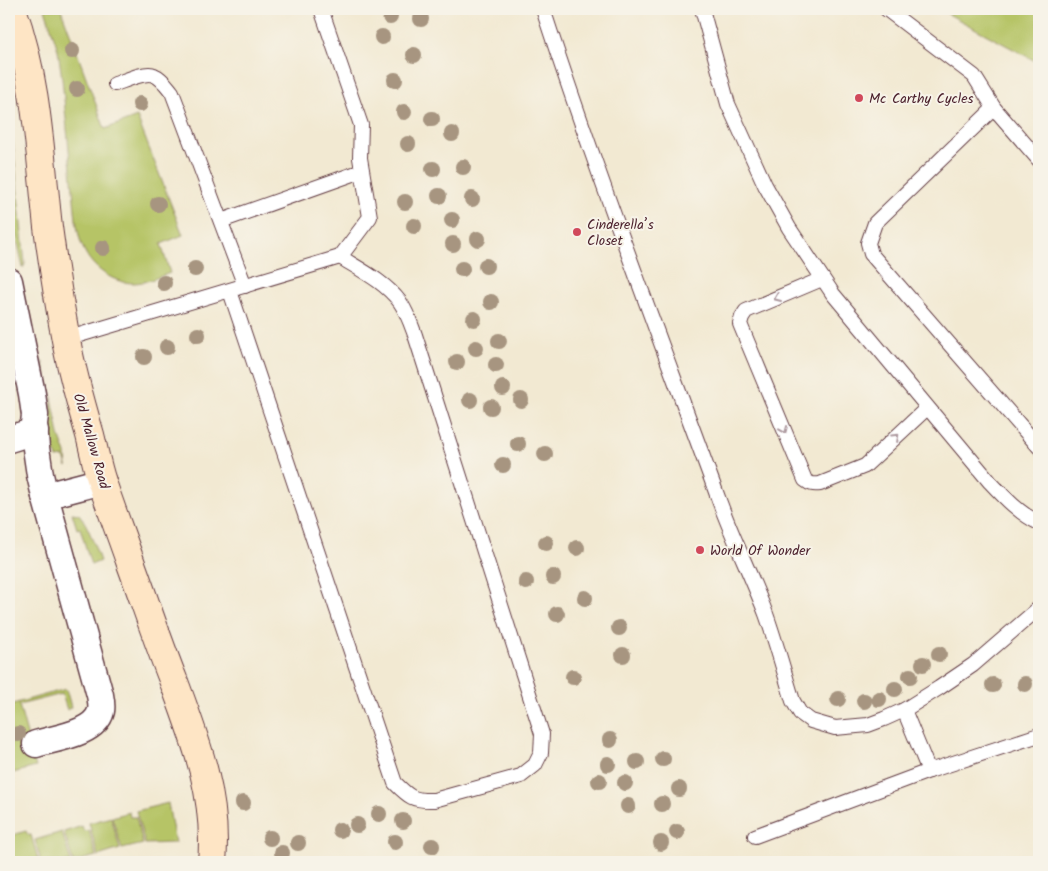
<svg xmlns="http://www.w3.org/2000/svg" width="1048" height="871" font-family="Kalam,sans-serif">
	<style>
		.green { fill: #b6c466; stroke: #807248 }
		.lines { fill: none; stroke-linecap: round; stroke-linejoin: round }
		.lane-casing { stroke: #633d44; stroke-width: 16 }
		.street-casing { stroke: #633d44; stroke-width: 29 }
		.secondary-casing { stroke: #633d44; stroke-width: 30 }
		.lane { stroke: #fff; stroke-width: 14 }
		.street { stroke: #fff; stroke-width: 26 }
		.secondary { stroke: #fee5c5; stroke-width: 28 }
		.tree { fill: #a79580 }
		.oneway { stroke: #ae9aa0 }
		.poi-dot { fill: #d1495b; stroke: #f7f3e8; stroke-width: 2 }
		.labels { text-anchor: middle; stroke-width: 4; stroke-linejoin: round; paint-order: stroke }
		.poi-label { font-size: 14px; fill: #4a1f2b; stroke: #f7f3e8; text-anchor: start }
		.street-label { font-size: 14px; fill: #4a1f2b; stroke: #f7f3e8 }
	</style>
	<rect width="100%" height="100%" fill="#f7f3e8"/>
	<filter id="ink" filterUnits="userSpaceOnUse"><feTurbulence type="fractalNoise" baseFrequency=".02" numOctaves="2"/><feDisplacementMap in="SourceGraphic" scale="10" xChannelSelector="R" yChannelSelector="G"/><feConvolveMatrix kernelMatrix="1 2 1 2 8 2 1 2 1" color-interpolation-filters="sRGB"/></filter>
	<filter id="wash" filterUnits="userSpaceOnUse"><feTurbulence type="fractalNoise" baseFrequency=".0096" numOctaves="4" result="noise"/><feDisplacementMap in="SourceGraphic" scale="20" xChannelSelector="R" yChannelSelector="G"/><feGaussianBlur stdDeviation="1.12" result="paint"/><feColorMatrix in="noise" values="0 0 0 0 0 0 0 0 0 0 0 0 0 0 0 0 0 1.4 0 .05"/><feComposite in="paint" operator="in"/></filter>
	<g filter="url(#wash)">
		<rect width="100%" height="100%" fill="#f2e9d2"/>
		<!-- green -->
		<g class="green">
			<path d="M45,9H61L105,129L137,117L183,235L161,244L170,273C159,277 145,283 133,283C113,283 92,268 84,250C79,240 78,230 76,220L62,79L58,50Z"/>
			<polygon points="939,9 1039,9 1039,63"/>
			<polygon points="9,104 25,264 23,268 13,220 11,170 9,155"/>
			<polygon points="42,360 52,398 59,435 66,454 67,467 64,457 57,458 48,435 51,420 52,398"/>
			<path d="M72,513L79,514C90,528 94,545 100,561L91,565L80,528L77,529Z"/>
			<polygon points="66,689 71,707 67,710 62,694 19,705 36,767 9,774 9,705"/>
			<polygon points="168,803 175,843 145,844 136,811"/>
			<polygon points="129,812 130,817 136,817 143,844 122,849 112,817"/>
			<polygon points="111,817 120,849 98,856 89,823"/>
			<polygon points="82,826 84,831 89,830 96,856 73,862 64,832"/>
			<polygon points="26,831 28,835 31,835 39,862 11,862 9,855 9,836"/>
			<polygon points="62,832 71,862 41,862 35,840"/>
		</g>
	</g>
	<g filter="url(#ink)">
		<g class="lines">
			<defs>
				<g id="lane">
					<path d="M543,9C597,175 660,339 720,503C734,541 752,577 766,614C776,642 784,672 793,701L800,713L811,721L835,728L868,725L884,719L904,710L939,688L973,665L1039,608"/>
					<path d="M702,9L728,104L765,185L789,228L833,294L990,482C1005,498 1019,513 1039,523"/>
					<polyline points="886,9 974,76 994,108 1039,160"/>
					<path d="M115,84C124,81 146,71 154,75C162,78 167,86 172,92L245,286"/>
					<polyline points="994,108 875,223 868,243 871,254 1039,447"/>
					<polyline points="221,221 362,171"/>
					<path d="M822,279L746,311L742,317L740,324L805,480C810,484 813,485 820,484L865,466L927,408"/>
					<path d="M230,291L395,783C409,797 413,801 434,800L521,776L535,765L541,753L542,734L415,335C411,324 407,312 400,302C385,282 361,270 340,257"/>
					<polyline points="66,339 340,257 370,217 360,158 361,125 321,9"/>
					<polyline points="904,710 929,771"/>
					<polyline points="755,836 929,771 1039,735"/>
				</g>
				<g id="street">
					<polyline points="9,281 32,394 35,415 34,424 36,448 40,475 45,496 102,481"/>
					<polyline points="9,439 35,431"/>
					<path d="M36,744C55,738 95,734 101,711C102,706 101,700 100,695L45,496"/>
				</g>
				<path id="secondary" d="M12,9C37,78 40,154 48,227C53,265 59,303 66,340C72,373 81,404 90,435C94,451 97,467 102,482C111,509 121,535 130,561C145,602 158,642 174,682C196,741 218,798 212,862"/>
			</defs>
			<!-- lane casing -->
			<use href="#lane" class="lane-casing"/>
			<!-- street casing -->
			<use href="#street" class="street-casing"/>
			<!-- secondary casing -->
			<use href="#secondary" class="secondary-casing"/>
			<!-- lane -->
			<use href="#lane" class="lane"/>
			<!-- street -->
			<use href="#street" class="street"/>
			<!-- secondary -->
			<use href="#secondary" class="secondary"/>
		</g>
		<!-- trees -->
		<g class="tree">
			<circle cx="390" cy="17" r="8"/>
			<circle cx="421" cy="19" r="8"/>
			<circle cx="382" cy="37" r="8"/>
			<circle cx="72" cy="51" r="8"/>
			<circle cx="414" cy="55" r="8"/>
			<circle cx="395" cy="80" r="8"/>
			<circle cx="77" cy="89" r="8"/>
			<circle cx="140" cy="104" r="8"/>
			<circle cx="404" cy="112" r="8"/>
			<circle cx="432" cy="119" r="8"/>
			<circle cx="452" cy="134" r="8"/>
			<circle cx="408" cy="144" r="8"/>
			<circle cx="463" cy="167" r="8"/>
			<circle cx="433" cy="169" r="8"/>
			<circle cx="439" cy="196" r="8"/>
			<circle cx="472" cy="199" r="8"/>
			<circle cx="405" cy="202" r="8"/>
			<circle cx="158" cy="204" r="8"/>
			<circle cx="452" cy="220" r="8"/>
			<circle cx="414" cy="226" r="8"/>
			<circle cx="478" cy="239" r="8"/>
			<circle cx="453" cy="244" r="8"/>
			<circle cx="103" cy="248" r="8"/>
			<circle cx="486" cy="266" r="8"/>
			<circle cx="195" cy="269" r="8"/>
			<circle cx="462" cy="269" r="8"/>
			<circle cx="164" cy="283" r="8"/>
			<circle cx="491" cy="302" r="8"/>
			<circle cx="474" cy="319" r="8"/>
			<circle cx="198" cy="335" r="8"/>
			<circle cx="499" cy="341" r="8"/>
			<circle cx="167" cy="347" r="8"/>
			<circle cx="476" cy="348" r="8"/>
			<circle cx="144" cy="357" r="8"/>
			<circle cx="457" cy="362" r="8"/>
			<circle cx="496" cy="365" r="8"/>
			<circle cx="503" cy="388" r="8"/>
			<circle cx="470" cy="400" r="8"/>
			<circle cx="521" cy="400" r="8"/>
			<circle cx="491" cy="407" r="8"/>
			<circle cx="518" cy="444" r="8"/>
			<circle cx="545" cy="454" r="8"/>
			<circle cx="503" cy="465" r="8"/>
			<circle cx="546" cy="543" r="8"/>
			<circle cx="577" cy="548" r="8"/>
			<circle cx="553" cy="577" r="8"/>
			<circle cx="526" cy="582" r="8"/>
			<circle cx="585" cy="598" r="8"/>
			<circle cx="557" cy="614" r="8"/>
			<circle cx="619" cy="628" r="8"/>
			<circle cx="939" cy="654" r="8"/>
			<circle cx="623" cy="655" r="8"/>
			<circle cx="923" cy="664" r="8"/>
			<circle cx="910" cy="676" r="8"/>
			<circle cx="573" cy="677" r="8"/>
			<circle cx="1025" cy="684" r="8"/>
			<circle cx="993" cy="685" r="8"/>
			<circle cx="895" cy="689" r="8"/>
			<circle cx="838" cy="699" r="8"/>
			<circle cx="879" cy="699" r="8"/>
			<circle cx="864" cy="701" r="8"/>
			<circle cx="18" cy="734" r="8"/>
			<circle cx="610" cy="740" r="8"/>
			<circle cx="663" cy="759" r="8"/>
			<circle cx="637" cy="762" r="8"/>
			<circle cx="608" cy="764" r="8"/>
			<circle cx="599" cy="781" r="8"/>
			<circle cx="625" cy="783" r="8"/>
			<circle cx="679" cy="789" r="8"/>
			<circle cx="243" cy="803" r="8"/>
			<circle cx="662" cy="804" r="8"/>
			<circle cx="628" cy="806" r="8"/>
			<circle cx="379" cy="814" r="8"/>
			<circle cx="403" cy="821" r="8"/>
			<circle cx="357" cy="825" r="8"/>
			<circle cx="340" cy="830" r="8"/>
			<circle cx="677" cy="832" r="8"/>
			<circle cx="270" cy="838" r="8"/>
			<circle cx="395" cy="842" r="8"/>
			<circle cx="298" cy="843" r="8"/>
			<circle cx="661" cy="843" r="8"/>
			<circle cx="432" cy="846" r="8"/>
			<circle cx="282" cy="853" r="8"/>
		</g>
		<!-- one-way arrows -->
		<defs><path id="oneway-chevron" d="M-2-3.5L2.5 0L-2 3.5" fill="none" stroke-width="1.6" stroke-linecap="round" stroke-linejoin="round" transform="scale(1.25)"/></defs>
		<g class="oneway">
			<use href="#oneway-chevron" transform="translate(777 298) rotate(157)"/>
			<use href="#oneway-chevron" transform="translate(784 430) rotate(67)"/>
			<use href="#oneway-chevron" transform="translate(896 437) rotate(-43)"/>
		</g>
	</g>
	<!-- markers -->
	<g class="poi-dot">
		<circle cx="859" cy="98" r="5"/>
		<circle cx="577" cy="232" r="5"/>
		<circle cx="700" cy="550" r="5"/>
	</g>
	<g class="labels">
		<!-- poi labels -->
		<g class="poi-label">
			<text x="869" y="103">Mc Carthy Cycles</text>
			<text x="587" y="229">Cinderella’s<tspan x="587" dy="16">Closet</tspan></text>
			<text x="710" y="555">World Of Wonder</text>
		</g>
		<!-- street labels -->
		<g class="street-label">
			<text transform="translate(92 441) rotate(74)" y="5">Old Mallow Road</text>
		</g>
	</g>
	<!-- margin -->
	<rect width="1048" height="871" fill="none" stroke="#f7f3e8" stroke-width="30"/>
</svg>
